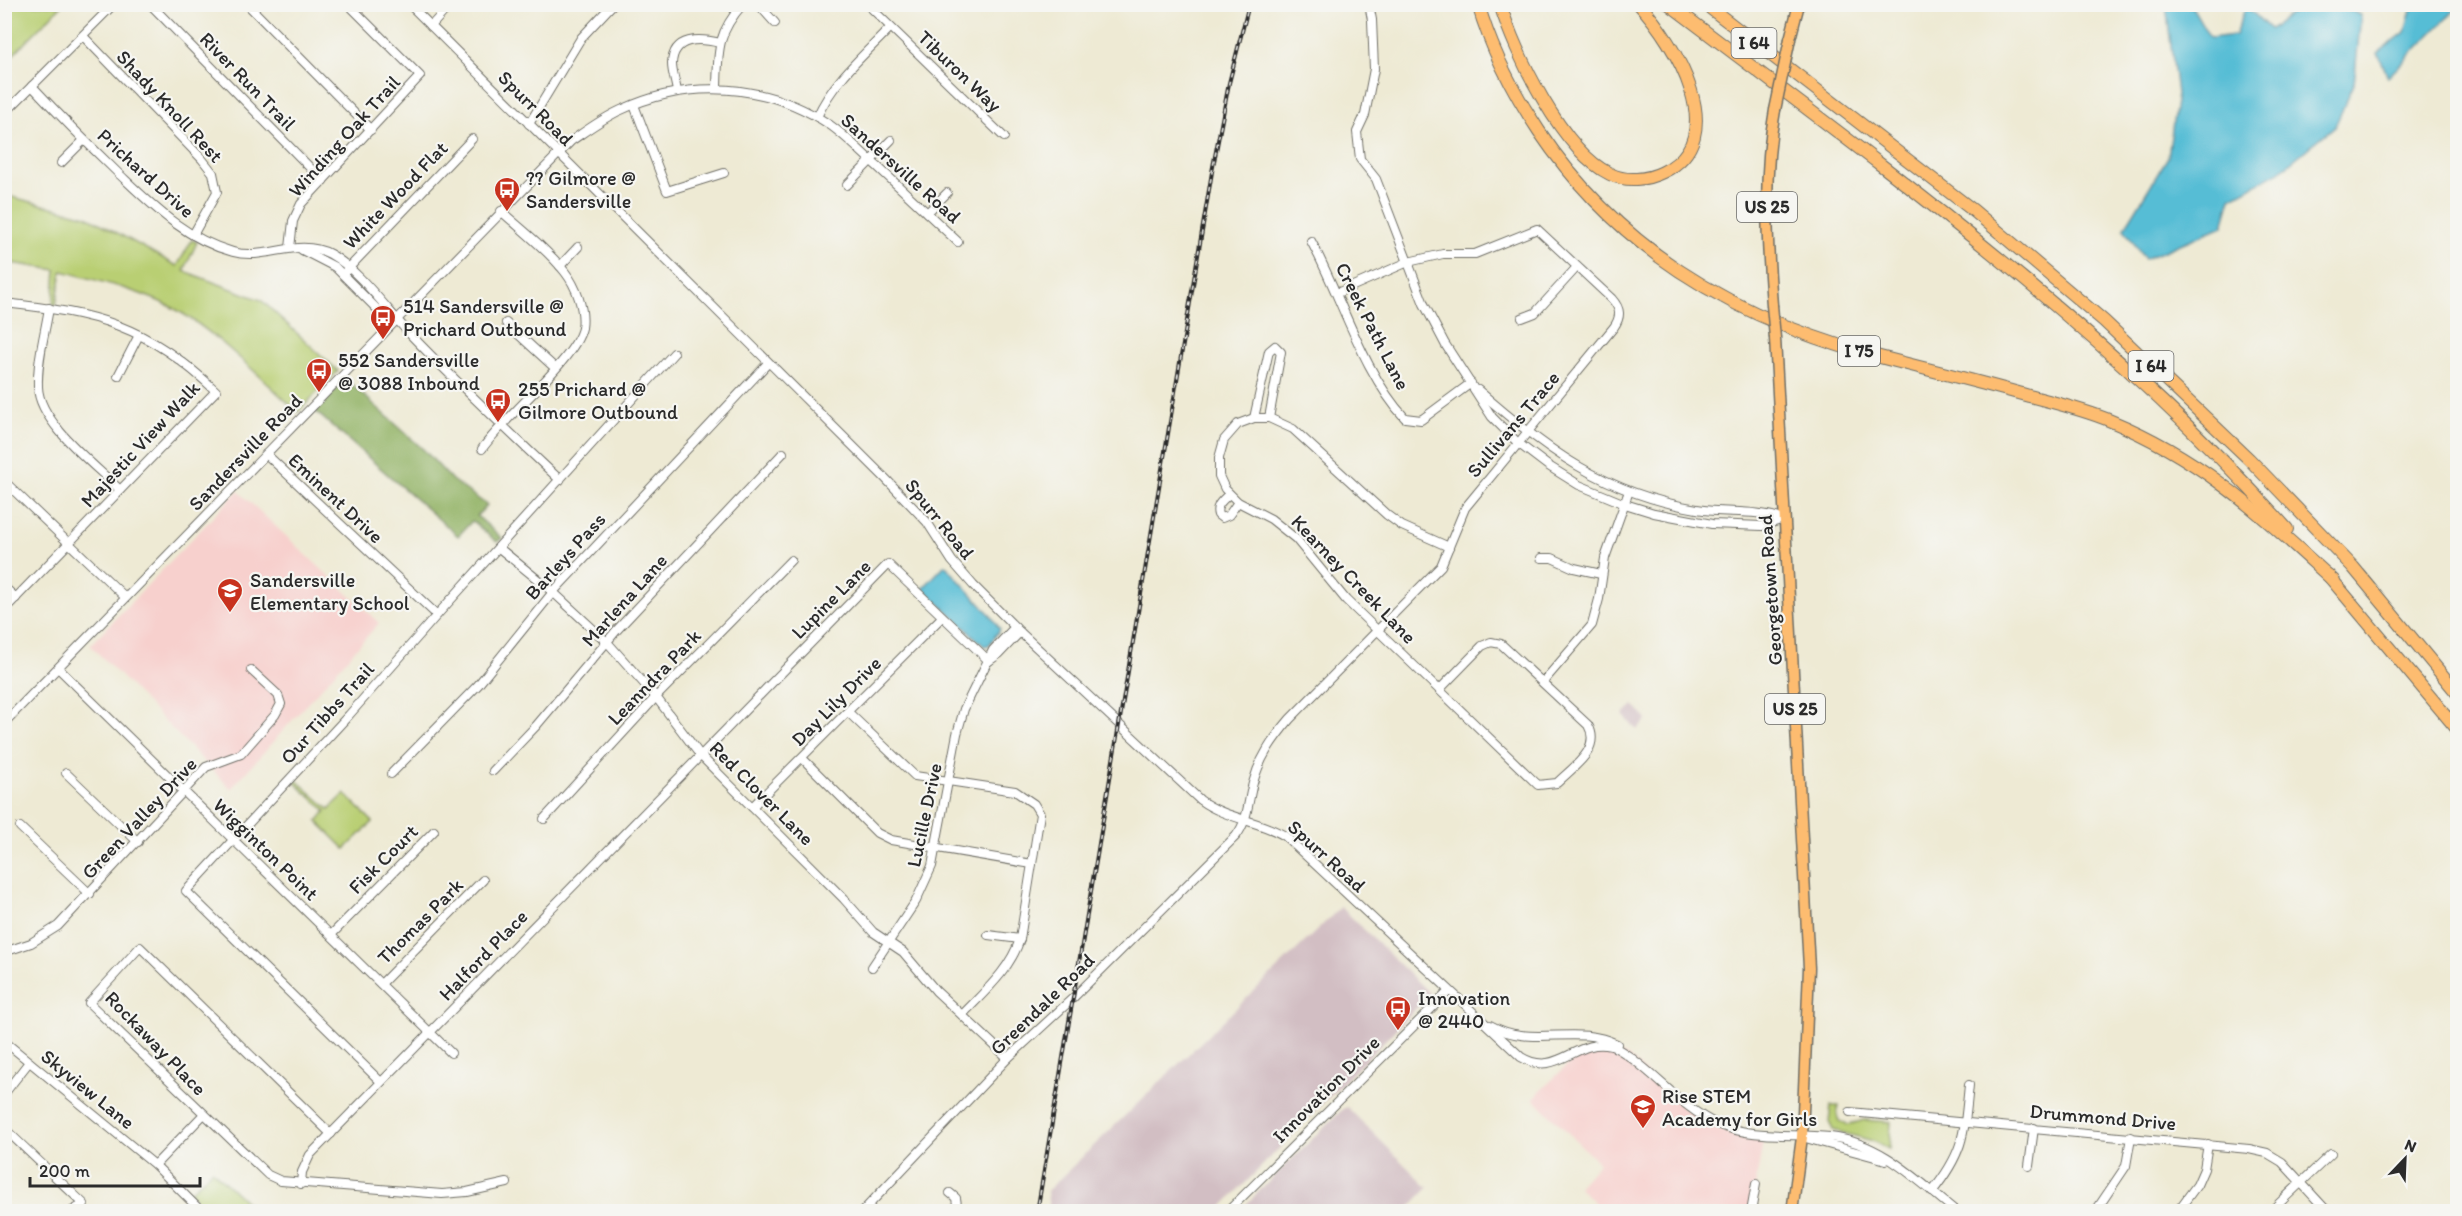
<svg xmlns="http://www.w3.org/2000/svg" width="2462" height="1216" font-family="Itim,sans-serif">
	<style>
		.built { fill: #f7d0cd }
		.industrial { fill: #d2bec3 }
		.green { fill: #b9cf73; stroke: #727d4f; stroke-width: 1.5 }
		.forest { fill: #92b265; stroke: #5e6e48; stroke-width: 1.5 }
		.water { fill: #57bdd5; stroke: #417480; stroke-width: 1.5 }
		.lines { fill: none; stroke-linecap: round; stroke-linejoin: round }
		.minor-casing { stroke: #6f6e66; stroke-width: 10 }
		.major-casing { stroke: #6f6e66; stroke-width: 13 }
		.highway-casing { stroke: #6f6e66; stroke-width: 14 }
		.minor { stroke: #fff; stroke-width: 8 }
		.major { stroke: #fdbc6f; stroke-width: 10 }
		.highway { stroke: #fdbc6f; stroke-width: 12 }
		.rail-casing { stroke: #2b2b2b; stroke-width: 4 }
		.rail { stroke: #f6f6f2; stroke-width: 1.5; stroke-dasharray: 4.5; stroke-linecap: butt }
		.major-bridge-casing { stroke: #6f6e66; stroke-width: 13; stroke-linecap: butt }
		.major-bridge { stroke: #fdbc6f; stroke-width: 10 }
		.labels { text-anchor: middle; stroke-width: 4.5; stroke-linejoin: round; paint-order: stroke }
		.shield { fill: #f6f6f2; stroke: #686867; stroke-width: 1.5 }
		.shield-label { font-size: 18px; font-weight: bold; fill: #2b2b2b }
		.street-label { font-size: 20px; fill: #2b2b2b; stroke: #f6f6f2 }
		.poi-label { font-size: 20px; fill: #2b2b2b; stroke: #f6f6f2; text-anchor: start }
	</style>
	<rect width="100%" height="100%" fill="#f6f6f2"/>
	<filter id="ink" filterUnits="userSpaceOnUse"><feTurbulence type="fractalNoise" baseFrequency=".0167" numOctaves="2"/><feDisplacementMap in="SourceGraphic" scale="12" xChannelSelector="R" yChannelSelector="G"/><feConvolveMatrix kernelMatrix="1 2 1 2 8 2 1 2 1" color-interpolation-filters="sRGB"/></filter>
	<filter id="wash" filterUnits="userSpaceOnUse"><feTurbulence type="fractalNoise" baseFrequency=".008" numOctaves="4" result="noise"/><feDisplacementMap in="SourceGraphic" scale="24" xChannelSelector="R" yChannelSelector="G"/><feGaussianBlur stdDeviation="1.35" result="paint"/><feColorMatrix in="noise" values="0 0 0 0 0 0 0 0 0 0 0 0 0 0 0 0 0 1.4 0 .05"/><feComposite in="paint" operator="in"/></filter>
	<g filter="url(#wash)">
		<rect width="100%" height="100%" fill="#eeead4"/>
		<!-- built -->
		<g class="built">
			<polygon points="238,491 379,623 231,789 90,645"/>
			<polygon points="1604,1048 1628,1056 1683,1108 1708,1125 1735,1136 1763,1141 1751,1211 1603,1211 1578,1187 1599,1163 1533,1098 1579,1054"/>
		</g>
		<!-- industrial -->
		<g class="industrial">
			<polygon points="1634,705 1647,720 1637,730 1623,715"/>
			<polygon points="1341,907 1430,994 1218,1211 1049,1211 1047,1191"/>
			<polygon points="1346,1106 1428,1188 1406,1211 1239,1211"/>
		</g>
		<!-- green -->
		<g class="green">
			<polygon points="4,5 62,5 5,63 4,63"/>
			<path d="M4,195L87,216L177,266L192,240L197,242L184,271L261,300L338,371L298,412C263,380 216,332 175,309C144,292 96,280 62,271L56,305L53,304L56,270L5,262Z"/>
			<polygon points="295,779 329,809 345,794 373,822 345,849 317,821 326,811 293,781"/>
			<polygon points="1831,1106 1839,1106 1837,1113 1840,1121 1848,1125 1864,1120 1891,1122 1889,1149 1873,1141 1833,1130 1829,1122"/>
			<polygon points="212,1170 247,1203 266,1211 209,1211 189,1193"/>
		</g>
		<!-- forest -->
		<polygon class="forest" points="346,379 425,451 452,480 487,505 477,516 502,538 497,542 472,521 458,536 315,411"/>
		<!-- water -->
		<g class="water">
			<polygon points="2166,5 2191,5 2210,38 2235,35 2246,6 2270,29 2304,5 2338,5 2361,15 2354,84 2335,126 2280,171 2231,198 2223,226 2145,259 2124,229 2168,157 2177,94"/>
			<polygon points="2415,5 2457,5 2457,8 2388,77 2378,53 2405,32 2411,10"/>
			<polygon points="945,565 988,612 1000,629 989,645 984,646 923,588"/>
		</g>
	</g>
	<g filter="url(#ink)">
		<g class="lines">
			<defs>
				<g id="minor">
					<polyline points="150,4 323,181"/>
					<polyline points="247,4 371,130"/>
					<path d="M409,4L886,479L927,522L952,561L973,585L1020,632L1200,800C1226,819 1258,820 1285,836L1521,1057C1557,1079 1576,1037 1611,1046C1619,1048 1627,1055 1634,1060C1661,1080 1686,1110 1717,1124C1754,1139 1791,1133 1830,1137C1881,1142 1918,1181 1957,1212"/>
					<polyline points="758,4 775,23"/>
					<polyline points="867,4 1004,137"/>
					<polyline points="1369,4 1372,20 1374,69 1365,115 1357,132 1360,159 1376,179 1424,304 1445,344 1492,417 1518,443 1547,465 1579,485 1625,504 1654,513 1712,524 1762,526 1784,519"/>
					<polyline points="431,26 451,4"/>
					<polyline points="83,36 202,159 213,173 217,192 193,235"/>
					<path d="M32,86C60,116 89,145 118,173C153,206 185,239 233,252C266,261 298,237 330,254C359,270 387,310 410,334C458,384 509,432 560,480"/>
					<path d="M717,88C718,51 717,33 743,4"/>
					<path d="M677,92C676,83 672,73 672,64C673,36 700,38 720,43"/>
					<polyline points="634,105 667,191 724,173"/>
					<polyline points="4,114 114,4"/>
					<path d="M817,117C833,81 863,56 890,28"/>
					<polyline points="529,124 581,38 613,4"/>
					<polyline points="61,163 84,140"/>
					<polyline points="847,185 891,140"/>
					<polyline points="927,213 947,193"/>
					<path d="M1311,241C1341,296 1363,373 1405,418L1421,420L1471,383"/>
					<polyline points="290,248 293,221 301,204 420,76 348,4"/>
					<polyline points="302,250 335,267 385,317 396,320"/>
					<polyline points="560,266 578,247"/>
					<polyline points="343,274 472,139"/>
					<path d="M4,303C97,313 147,325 216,391L4,610"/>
					<path d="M49,308C45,333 37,361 38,387C39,423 95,465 120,490"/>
					<polyline points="1522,318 1535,313 1577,267"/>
					<polyline points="506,323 555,368"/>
					<polyline points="118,376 139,335"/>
					<path d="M1478,390C1545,449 1605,494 1697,509C1727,514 1754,509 1783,519"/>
					<polyline points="1254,418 1269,351 1275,346 1281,352 1269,418"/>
					<path d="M482,449C504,417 575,360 582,328C585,309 576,286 565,272C547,249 522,230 501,211"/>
					<polyline points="266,454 437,615"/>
					<polyline points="4,481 125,597"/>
					<path d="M1228,495C1222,501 1215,506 1218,515L1222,518L1229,515L1238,502"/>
					<polyline points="499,548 553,592 608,643 656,697 700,755 844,899 873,932 903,952 936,991 1008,1058"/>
					<polyline points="1541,558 1552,558 1574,568 1601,574"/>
					<polyline points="4,587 16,598"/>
					<polyline points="989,661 999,654 1020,632"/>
					<polyline points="58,668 451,1053"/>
					<polyline points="1543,682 1592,625 1599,599 1605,558 1629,491"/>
					<path d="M1440,689L1482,646L1491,642L1501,644L1588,725C1602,749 1573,767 1557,783L1538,785L1346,600L1296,539L1271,519L1238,502L1225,489L1219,476V458L1224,440L1238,424L1254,418H1269L1293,429L1387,515L1402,526L1449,547"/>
					<path d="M848,712L915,776L1015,791L1034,804L1040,814L1020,939C1010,970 985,991 962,1015"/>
					<path d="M4,723L571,141C587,130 603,118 621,110C689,78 767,83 830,125C847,137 862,153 878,167C905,192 931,217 958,242"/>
					<polyline points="802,758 877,833 891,840 1032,864"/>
					<polyline points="493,771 536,726 616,631 783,453"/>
					<polyline points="66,773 138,842"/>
					<polyline points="391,774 478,685 553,592 768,363"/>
					<polyline points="752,807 942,617"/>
					<polyline points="544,819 656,697 791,560"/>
					<polyline points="20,827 90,894"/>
					<polyline points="331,935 434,831"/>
					<polyline points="988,935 1020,939"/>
					<polyline points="4,952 31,943 58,926 206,767 241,754 275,715 281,704 278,695 251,670"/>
					<polyline points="872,967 916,901 932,866 957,734 964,709 993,650 1015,627"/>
					<polyline points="381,984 483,880"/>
					<path d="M1490,1025C1532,1049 1575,1023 1617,1044"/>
					<polyline points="4,1041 155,1165 202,1212"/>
					<polyline points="381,1082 186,891 349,715 437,615 674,353"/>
					<polyline points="4,1094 29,1062"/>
					<polyline points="1850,1112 2249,1149 2267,1153 2282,1162 2328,1212"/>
					<polyline points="4,1128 84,1204 70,1212"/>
					<polyline points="331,1134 140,947 89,1003 268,1175 281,1181 442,1194 467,1192 507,1183"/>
					<polyline points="1809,1139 1886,1160"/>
					<polyline points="155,1165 203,1115"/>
					<polyline points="2029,1166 2034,1128"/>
					<polyline points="301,1184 302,1172 310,1155 888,564 989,661"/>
					<path d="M1932,1192C1964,1152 1964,1135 1969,1085"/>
					<polyline points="950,1193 956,1198 958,1212"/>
					<path d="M862,1212L1008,1058L1072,999L1236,836C1248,821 1248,801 1253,783C1260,757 1273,739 1290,719L1441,566L1465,508L1614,327C1621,317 1621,309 1612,299L1537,229L1475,254H1443L1408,262L1337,293"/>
					<polyline points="1227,1212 1449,991"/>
					<polyline points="1751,1212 1756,1184"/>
					<polyline points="2095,1212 2126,1166 2131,1137"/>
					<polyline points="2177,1212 2197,1185 2204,1169 2208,1144"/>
					<polyline points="2270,1212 2331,1154"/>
				</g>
				<g id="major">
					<polyline points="1790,39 1799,4"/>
					<path d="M1772,305C1767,239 1763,174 1775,110"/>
					<polyline points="1775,338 1809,968 1802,1137 1792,1212"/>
				</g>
				<g id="highway">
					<path d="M1478,4C1491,49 1513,92 1539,131C1617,247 1728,314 1861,352C1917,367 1973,380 2029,396C2056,403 2085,410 2111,421C2205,460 2260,514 2334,581"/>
					<path d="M1500,4C1515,53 1562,151 1610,174C1626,182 1647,180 1663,172C1733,138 1675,43 1639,4"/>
					<path d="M1669,4C1885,168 2105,326 2287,529"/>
					<polyline points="1705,4 1974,211 2104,321 2249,459 2353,567 2458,694"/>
					<polyline points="2328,575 2458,730"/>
				</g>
			</defs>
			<!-- minor casing -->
			<use href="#minor" class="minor-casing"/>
			<!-- major casing -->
			<use href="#major" class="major-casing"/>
			<!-- highway casing -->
			<use href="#highway" class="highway-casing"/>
			<!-- minor -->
			<use href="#minor" class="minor"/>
			<!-- major -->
			<use href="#major" class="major"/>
			<!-- highway -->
			<use href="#highway" class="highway"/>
			<defs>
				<polyline id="rail" points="1037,1212 1212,172 1229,83 1249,4"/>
			</defs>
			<!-- rail casing -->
			<use href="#rail" class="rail-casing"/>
			<!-- rail -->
			<use href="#rail" class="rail"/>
			<defs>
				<g id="major-bridge">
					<polyline points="1775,110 1790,39"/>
					<polyline points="1772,305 1775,338"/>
				</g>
			</defs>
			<!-- major-bridge casing -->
			<use href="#major-bridge" class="major-bridge-casing"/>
			<!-- major-bridge -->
			<use href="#major-bridge" class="major-bridge"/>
		</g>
	</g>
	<!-- icons -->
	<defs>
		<symbol id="bus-pin" viewBox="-11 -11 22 30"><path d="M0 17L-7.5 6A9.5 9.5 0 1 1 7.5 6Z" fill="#c8321e" stroke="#f6f6f2"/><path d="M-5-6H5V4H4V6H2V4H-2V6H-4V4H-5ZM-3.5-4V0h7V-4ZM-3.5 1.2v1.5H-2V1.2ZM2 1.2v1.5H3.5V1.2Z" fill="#fff"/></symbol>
		<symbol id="school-pin" viewBox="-11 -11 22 30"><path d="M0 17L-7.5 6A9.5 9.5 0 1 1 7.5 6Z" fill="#c8321e" stroke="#f6f6f2"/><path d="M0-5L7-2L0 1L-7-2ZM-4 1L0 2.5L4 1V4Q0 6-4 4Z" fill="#fff"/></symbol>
	</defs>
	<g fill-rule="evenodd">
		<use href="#bus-pin" x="492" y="175" width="30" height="40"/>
		<use href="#bus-pin" x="368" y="303" width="30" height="40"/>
		<use href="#bus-pin" x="304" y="356" width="30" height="40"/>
		<use href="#bus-pin" x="483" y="386" width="30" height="40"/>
		<use href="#school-pin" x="215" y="576" width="30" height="40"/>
		<use href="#bus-pin" x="1383" y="994" width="30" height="40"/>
		<use href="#school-pin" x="1628" y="1092" width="30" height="40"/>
	</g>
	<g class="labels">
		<!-- shield labels -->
		<g class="shield">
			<rect x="1731.5" y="28" width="45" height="30" rx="4.5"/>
			<rect x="1737" y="192" width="60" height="30" rx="4.5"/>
			<rect x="1838" y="336" width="42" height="30" rx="4.5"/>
			<rect x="2128.5" y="351" width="45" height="30" rx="4.5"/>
			<rect x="1765" y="694" width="60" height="30" rx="4.5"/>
		</g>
		<g class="shield-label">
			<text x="1754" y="49">I 64</text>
			<text x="1767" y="213">US 25</text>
			<text x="1859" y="357">I 75</text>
			<text x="2151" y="372">I 64</text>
			<text x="1795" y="715">US 25</text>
		</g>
		<!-- street labels -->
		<g class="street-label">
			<text transform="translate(960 71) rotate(44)" y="7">Tiburon Way</text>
			<text transform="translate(248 81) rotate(46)" y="7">River Run Trail</text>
			<text transform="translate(170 106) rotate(47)" y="7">Shady Knoll Rest</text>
			<text transform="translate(536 108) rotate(45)" y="7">Spurr Road</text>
			<text transform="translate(344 136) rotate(-48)" y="7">Winding Oak Trail</text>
			<text transform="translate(901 168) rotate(42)" y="7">Sandersville Road</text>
			<text transform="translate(146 173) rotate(42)" y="7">Prichard Drive</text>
			<text transform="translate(395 195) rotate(-46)" y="7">White Wood Flat</text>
			<text transform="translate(1373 326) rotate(63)" y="7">Creek Path Lane</text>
			<text transform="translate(1513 424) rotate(-50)" y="7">Sullivans Trace</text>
			<text transform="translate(140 444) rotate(-47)" y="7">Majestic View Walk</text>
			<text transform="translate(245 452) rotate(-46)" y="7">Sandersville Road</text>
			<text transform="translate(336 498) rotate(43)" y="7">Eminent Drive</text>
			<text transform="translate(940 519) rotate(51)" y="7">Spurr Road</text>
			<text transform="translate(565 556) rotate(-48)" y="7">Barleys Pass</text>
			<text transform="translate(1354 579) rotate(46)" y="7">Kearney Creek Lane</text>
			<text transform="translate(1770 590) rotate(-94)" y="7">Georgetown Road</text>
			<text transform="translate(831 599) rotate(-45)" y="7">Lupine Lane</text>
			<text transform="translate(624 600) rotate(-48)" y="7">Marlena Lane</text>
			<text transform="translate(654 677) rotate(-46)" y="7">Leanndra Park</text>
			<text transform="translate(836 701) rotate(-45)" y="7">Day Lily Drive</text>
			<text transform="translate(327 713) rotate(-48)" y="7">Our Tibbs Trail</text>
			<text transform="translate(762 793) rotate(45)" y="7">Red Clover Lane</text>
			<text transform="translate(924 815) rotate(-78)" y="7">Lucille Drive</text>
			<text transform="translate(139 818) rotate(-47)" y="7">Green Valley Drive</text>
			<text transform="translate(266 849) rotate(44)" y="7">Wigginton Point</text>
			<text transform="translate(1327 856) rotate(42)" y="7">Spurr Road</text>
			<text transform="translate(383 859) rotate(-45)" y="7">Fisk Court</text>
			<text transform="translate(420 921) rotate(-45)" y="7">Thomas Park</text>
			<text transform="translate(483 955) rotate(-46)" y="7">Halford Place</text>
			<text transform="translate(1042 1004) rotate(-44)" y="7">Greendale Road</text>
			<text transform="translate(156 1043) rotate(46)" y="7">Rockaway Place</text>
			<text transform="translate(88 1089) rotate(39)" y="7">Skyview Lane</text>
			<text transform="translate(1326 1089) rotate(-45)" y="7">Innovation Drive</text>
			<text transform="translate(2103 1117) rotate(5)" y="7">Drummond Drive</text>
		</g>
		<!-- poi labels -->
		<g class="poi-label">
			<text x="526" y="185">?? Gilmore @<tspan x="526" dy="23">Sandersville</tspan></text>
			<text x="403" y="313">514 Sandersville @<tspan x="403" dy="23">Prichard Outbound</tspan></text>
			<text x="338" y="367">552 Sandersville<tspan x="338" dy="23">@ 3088 Inbound</tspan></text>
			<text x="518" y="396">255 Prichard @<tspan x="518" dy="23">Gilmore Outbound</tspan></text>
			<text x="250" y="587">Sandersville<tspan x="250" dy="23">Elementary School</tspan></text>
			<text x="1418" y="1005">Innovation<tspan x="1418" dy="23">@ 2440</tspan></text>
			<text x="1662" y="1103">Rise STEM<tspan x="1662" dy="23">Academy for Girls</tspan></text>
		</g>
	</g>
	<!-- margin -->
	<rect width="2462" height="1216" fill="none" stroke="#f6f6f2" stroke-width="24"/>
	<!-- north arrow -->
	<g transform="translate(2405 1159) rotate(23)" stroke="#f6f6f2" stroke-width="4.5" paint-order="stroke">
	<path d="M0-4.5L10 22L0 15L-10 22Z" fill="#2b2b2b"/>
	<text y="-9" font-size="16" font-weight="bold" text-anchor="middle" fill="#2b2b2b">N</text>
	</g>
	<!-- scale -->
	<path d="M30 1177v9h170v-9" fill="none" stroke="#2b2b2b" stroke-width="3"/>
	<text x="39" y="1177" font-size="18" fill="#2b2b2b" stroke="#f6f6f2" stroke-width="4.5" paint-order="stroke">200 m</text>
</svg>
